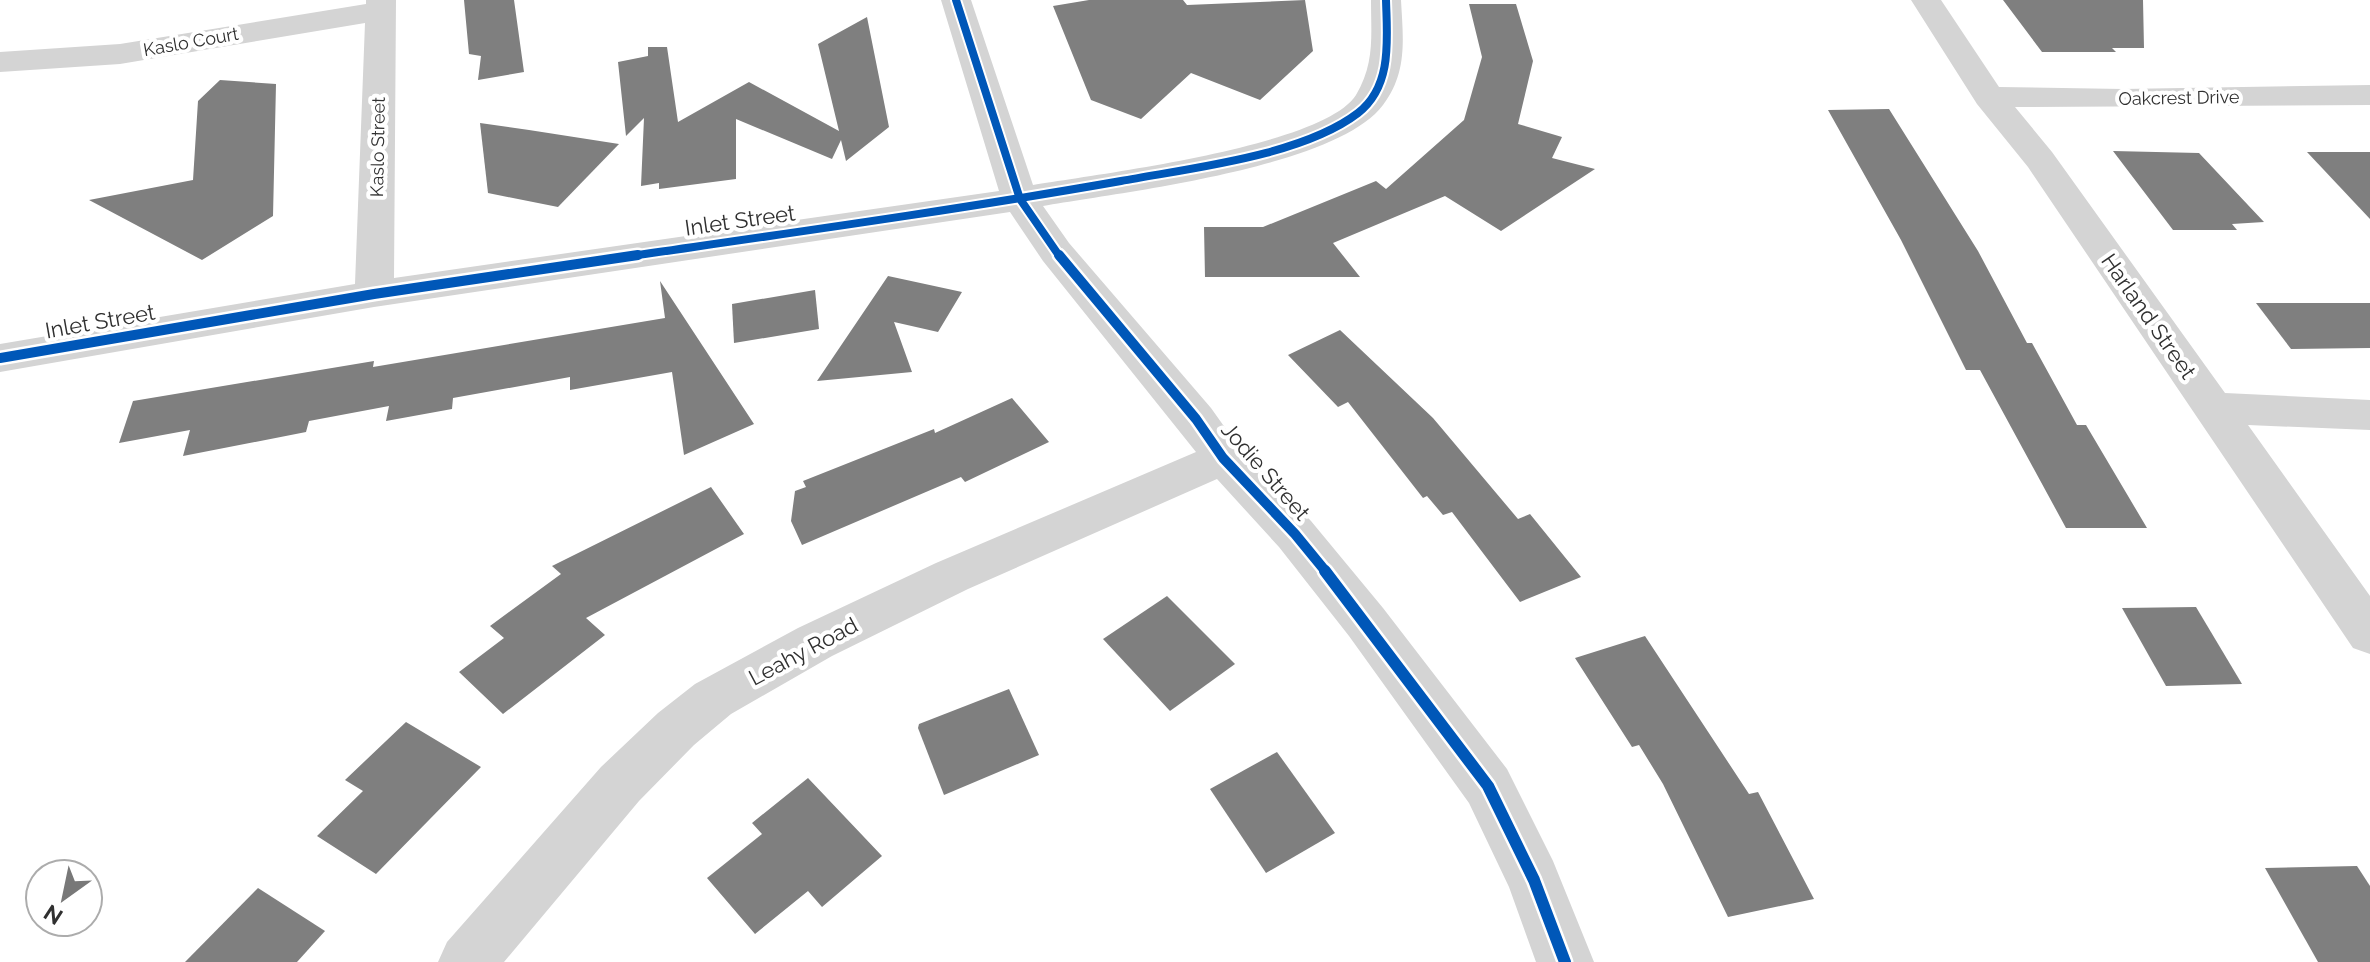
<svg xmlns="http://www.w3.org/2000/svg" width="2370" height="962" font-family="Raleway,sans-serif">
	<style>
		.building { fill: #7f7f7f }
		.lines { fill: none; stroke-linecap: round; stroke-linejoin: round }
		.street { fill: #d4d4d4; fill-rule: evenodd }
		.cycleway-far2-casing { stroke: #fff; stroke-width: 12 }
		.cycleway-far1-casing { stroke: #fff; stroke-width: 15 }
		.cycleway-casing { stroke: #fff; stroke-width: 17 }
		.cycleway-far2 { stroke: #0057b8; stroke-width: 8 }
		.cycleway-far1 { stroke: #0057b8; stroke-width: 10 }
		.cycleway { stroke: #0057b8; stroke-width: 12 }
		.labels { text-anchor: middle; stroke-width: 8; stroke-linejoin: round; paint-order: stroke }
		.far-street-label { font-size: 18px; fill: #303030; stroke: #fff }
		.street-label { font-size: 22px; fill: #303030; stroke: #fff }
	</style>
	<rect width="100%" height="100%" fill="#fff"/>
	<!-- building -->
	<g class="building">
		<polygon points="464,0 514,0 524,72 478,80 481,56 469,54"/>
		<polygon points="1089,0 1183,0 1187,5 1305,0 1313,51 1260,100 1191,73 1141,119 1091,100 1053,6"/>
		<polygon points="2003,0 2143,0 2144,48 2112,48 2116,52 2042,52"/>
		<polygon points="1469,4 1516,4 1533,61 1518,124 1562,137 1552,158 1595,169 1501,231 1445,196 1333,243 1360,277 1205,277 1204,227 1263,227 1376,181 1386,189 1464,120 1482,57"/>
		<polygon points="867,17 889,127 846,161 841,140 832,159 736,119 736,179 659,189 659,183 641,186 644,118 626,136 618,62 648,56 648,47 667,47 678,122 749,82 839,131 818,44"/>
		<polygon points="220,80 276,84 273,216 202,260 89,200 193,180 198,101"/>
		<polygon points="1889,109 1978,251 2027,343 2032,343 2077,425 2086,425 2147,528 2066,528 1980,370 1966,370 1901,240 1828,110"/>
		<polygon points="480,123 529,130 619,144 558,207 488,193"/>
		<polygon points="2113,151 2199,153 2264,222 2232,224 2237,230 2173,230"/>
		<polygon points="2307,152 2370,152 2370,219"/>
		<polygon points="888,276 962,292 938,332 894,322 912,372 817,381"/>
		<polygon points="660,281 754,424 684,455 672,372 570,390 570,377 453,398 452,409 386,421 389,406 309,421 306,432 183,456 190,430 119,443 133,401 374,361 373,367 665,318"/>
		<polygon points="815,290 819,329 734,343 732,304"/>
		<polygon points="2256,303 2370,303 2370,348 2291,349"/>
		<polygon points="1340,330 1433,418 1518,519 1530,514 1581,577 1520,602 1452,512 1443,515 1427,496 1423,498 1348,402 1338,407 1288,355"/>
		<polygon points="1012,398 1049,442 965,482 961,477 802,545 791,521 795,491 806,487 803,481 934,429 935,433"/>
		<polygon points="711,487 744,534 586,618 605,635 503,714 459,672 504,638 490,626 561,574 552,566"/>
		<polygon points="1167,596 1235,664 1170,711 1103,639"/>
		<polygon points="2196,607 2242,684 2166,686 2122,608"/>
		<polygon points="1645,636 1749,794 1758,792 1814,899 1728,917 1663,784 1639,745 1632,747 1575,658"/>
		<polygon points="1009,689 1039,755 944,795 918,728 919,724"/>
		<polygon points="406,722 481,767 376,874 317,836 363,791 345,780"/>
		<polygon points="1277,752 1335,833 1266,873 1210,789"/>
		<polygon points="808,778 882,856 822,907 808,891 755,934 707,878 762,834 752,823"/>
		<polygon points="2357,866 2370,886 2370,962 2318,962 2265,868"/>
		<polygon points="258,888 325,931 297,962 185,962"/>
	</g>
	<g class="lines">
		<!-- street -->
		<g class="street">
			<path d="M366,0H396L394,278L999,191L941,0H971L1033,185C1097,174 1323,147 1356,95C1375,63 1371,36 1371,0H1401C1403,38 1408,72 1383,105C1336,168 1122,192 1043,206L1069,243L1211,408L1238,446L1311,521L1383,608L1507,769L1553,861L1594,962H1536L1509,887L1469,803L1349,636L1279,547L1217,479L968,589L832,656L731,714L694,745L639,801L504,962H438L447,942L601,767L658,713L695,684L798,628L936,563L1196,452L1043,261L1010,212L374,307L0,372V344L355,284L365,23L120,64L0,72V52L120,44L366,4Z"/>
			<polygon points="1911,0 1941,0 1999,87 2123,89 2370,85 2370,105 2015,107 2052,152 2225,393 2370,400 2370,430 2248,425 2370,596 2370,654 2353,648 2028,167 1977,104"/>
		</g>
		<defs>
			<g id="cycleway-far2">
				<polyline points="956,0 1020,199 1060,257"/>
				<path d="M624,257C790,233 956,210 1121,181C1190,168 1302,156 1358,113C1393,86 1387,38 1386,0"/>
			</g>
			<g id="cycleway-far1">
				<polyline points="1059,255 1196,419 1223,458 1295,534 1327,573"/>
				<polyline points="0,358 374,294 638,255"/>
			</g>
			<polyline id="cycleway" points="1325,571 1488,786 1534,880 1565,962"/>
		</defs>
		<!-- cycleway-far2 casing -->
		<use href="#cycleway-far2" class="cycleway-far2-casing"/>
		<!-- cycleway-far1 casing -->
		<use href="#cycleway-far1" class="cycleway-far1-casing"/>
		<!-- cycleway casing -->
		<use href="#cycleway" class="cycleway-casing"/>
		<!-- cycleway-far2 -->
		<use href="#cycleway-far2" class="cycleway-far2"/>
		<!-- cycleway-far1 -->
		<use href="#cycleway-far1" class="cycleway-far1"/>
		<!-- cycleway -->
		<use href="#cycleway" class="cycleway"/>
	</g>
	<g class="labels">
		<!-- far-street labels -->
		<g class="far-street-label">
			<text transform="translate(191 42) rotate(-10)" y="6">Kaslo Court</text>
			<text transform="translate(2179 98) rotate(-1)" y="6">Oakcrest Drive</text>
			<text transform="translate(378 147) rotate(-89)" y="6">Kaslo Street</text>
		</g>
		<!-- street labels -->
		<g class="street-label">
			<text transform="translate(740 220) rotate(-8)" y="8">Inlet Street</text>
			<text transform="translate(2149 316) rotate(55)" y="8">Harland Street</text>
			<text transform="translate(100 321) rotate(-10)" y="8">Inlet Street</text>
			<text transform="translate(1266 471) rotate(49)" y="8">Jodie Street</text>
			<text transform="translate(803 651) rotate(-28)" y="8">Leahy Road</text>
		</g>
	</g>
	<!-- north arrow -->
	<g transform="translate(64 898) rotate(213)"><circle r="38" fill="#ffffff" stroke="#acacac" stroke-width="2"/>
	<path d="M0-6L14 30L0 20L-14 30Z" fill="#787878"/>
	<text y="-12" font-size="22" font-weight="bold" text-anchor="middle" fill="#303030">N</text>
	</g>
</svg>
